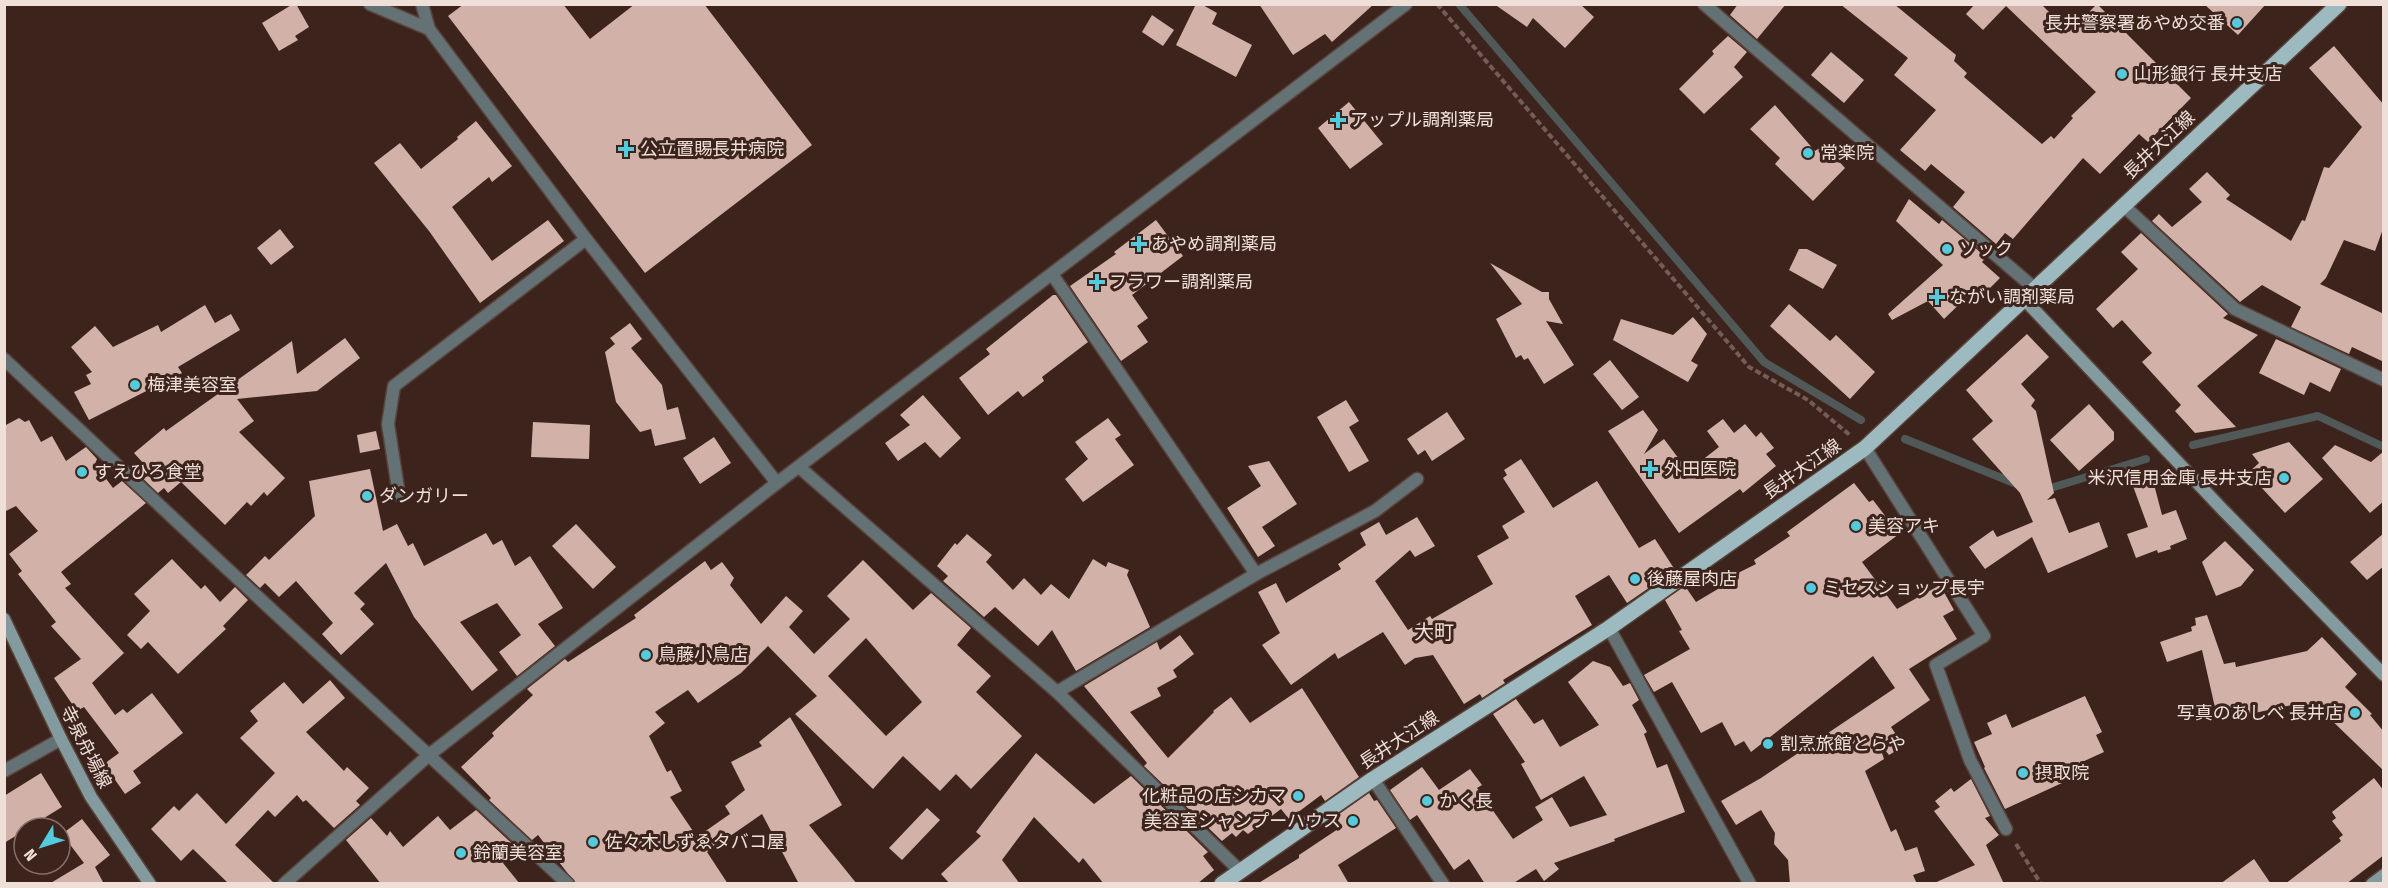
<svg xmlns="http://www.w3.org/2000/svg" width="2388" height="888" font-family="'Fira Sans Condensed','Noto Sans JP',sans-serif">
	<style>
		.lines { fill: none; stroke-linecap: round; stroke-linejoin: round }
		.stream { stroke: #505858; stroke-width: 8 }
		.building { fill: #d1b1a8; fill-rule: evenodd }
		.lane-casing { stroke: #59423a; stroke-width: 15 }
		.street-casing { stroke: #59423a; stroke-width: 15 }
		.secondary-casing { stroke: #59423a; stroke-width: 15 }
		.primary-casing { stroke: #59423a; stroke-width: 18 }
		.path { stroke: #735d56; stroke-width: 4; stroke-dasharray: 6 3; stroke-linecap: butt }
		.lane { stroke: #647275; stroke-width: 12 }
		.street { stroke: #647275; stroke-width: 12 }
		.secondary { stroke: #839b9f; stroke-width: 12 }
		.primary { stroke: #9cbabf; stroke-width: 15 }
		.poi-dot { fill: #54cadd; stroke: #3c241c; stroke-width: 2 }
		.labels { text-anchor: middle; stroke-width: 6; stroke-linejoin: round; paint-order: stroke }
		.poi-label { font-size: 18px; fill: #efdfd9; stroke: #3c241c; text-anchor: start }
		.street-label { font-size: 18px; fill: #efdfd9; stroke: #3c241c }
		.neighbourhood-label { font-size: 20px; fill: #efdfd9; stroke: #3c241c }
	</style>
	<rect width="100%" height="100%" fill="#3c241c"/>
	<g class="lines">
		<!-- stream -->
		<g class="stream">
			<polyline points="1459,4 1764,362 1861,420"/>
			<polyline points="1905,439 2019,485"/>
			<polyline points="2193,445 2318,416 2384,447"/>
			<polyline points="2044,490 2146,459"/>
		</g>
	</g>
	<!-- building -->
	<g class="building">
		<polygon points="293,4 296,4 309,27 295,36 298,40 279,51 262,23"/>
		<polygon points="464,4 563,4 590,39 635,4 704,4 812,145 645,273 448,16"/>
		<polygon points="1196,4 1201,4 1217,13 1212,24 1252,45 1236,77 1176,45"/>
		<polygon points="1259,4 1374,4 1332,42 1325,34 1293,55"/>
		<polygon points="1494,4 1580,4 1594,17 1565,48 1533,18 1527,27"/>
		<polygon points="1738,4 1786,4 1757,39 1730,15"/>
		<polygon points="1840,4 1894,4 1956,55 1954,61 1967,73 1964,77 2042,144 2051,136 2054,139 2073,118 2071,116 2096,92 2006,6 1983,30 1966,14 1975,4 2041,4 2069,32 2097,4 2191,98 2148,142 2139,134 2100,174 2083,158 2013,239 2005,233 1996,244 1953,207 1965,192 1931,164 1925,171 1900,150 1936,110 1894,75 1908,58"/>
		<polygon points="2204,4 2266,4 2238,35"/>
		<polygon points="1152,15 1174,30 1163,46 1142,32"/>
		<polygon points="1728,36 1747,52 1734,67 1743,77 1704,114 1679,89 1714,54 1712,51"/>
		<polygon points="2334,46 2384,105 2384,226 2375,251 2344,240 2326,278 2320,284 2384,314 2384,362 2352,347 2349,354 2291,327 2301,307 2262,285 2240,302 2152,221 2159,214 2172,227 2202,202 2189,189 2207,172 2230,195 2226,199 2291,241 2302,220 2305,221 2324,167 2329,168 2362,127 2309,68"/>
		<polygon points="1831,52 1864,80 1844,103 1811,75"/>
		<polygon points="1349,102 1383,144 1350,169 1318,128"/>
		<polygon points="1775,105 1815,151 1824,145 1845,168 1813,201 1775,164 1780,158 1750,129"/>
		<polygon points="476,121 512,166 492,182 489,177 452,207 492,261 548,220 564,241 480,303 429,231 374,163 400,143 421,169 458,139 457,137"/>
		<polygon points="1909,199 1939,224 1942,220 1986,257 1982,262 2000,278 1979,299 1972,292 1944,319 1928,301 1892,320 1888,314 1943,265 1896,221"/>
		<polygon points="1156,220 1183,256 1132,295 1148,318 1137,326 1148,342 1121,361 1070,286 1116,254 1114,252"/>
		<polygon points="280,229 294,247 271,265 257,248"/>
		<polygon points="2141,233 2228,314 2223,318 2258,335 2197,386 2236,427 2195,433 2175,411 2181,405 2142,362 2152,353 2122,320 2113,328 2096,309 2138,269 2121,252"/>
		<polygon points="1799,249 1807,249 1837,265 1823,289 1789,270"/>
		<polygon points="1490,263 1542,292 1549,292 1549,299 1563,324 1546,321 1574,365 1544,384 1528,358 1524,360 1521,355 1516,358 1496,319 1522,304"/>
		<polygon points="1053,295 1056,295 1088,342 1042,377 1044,381 1023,397 1018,391 988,415 959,378 990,354 986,349"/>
		<polygon points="1789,304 1830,341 1836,335 1875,372 1850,399 1770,326"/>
		<polygon points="205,305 215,323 231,314 240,330 178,367 182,373 89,420 74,392 91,384 86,375 92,372 71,347 95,326 113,347 158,325 161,332"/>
		<polygon points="1693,317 1707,334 1691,361 1698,365 1688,382 1613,340 1621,319 1673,335"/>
		<polygon points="630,323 642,339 631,348 662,385 667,410 678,407 686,439 655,446 651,429 640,432 616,402 605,352 615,344 610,338"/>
		<polygon points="2027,334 2049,357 2021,384 2035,400 2031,406 2036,411 2054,493 2047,500 2055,498 2069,533 2099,522 2108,547 2048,573 2032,537 1985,569 1969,547 1993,530 1997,537 2033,522 2020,493 1972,439 1993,421 1966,390"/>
		<polygon points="345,338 360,358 317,391 237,399 254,421 239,432 285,478 267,496 264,492 251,506 247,502 225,525 181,482 168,493 164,488 158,493 135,471 144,464 134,453 164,428 166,431 292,341 297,374"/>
		<polygon points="2276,339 2341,369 2330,392 2310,382 2304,395 2259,373"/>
		<polygon points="1610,360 1639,397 1622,410 1593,374"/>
		<polygon points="923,395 961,438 940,458 925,442 898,461 885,443 910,425 900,415"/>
		<polygon points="1346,400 1359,421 1349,427 1369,461 1349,472 1317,417"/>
		<polygon points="2089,404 2114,432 2114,440 2079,471 2050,440"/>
		<polygon points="1643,410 1658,430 1644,454 1664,439 1688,471 1719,447 1707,431 1723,419 1734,433 1745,424 1756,437 1761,432 1774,448 1766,454 1776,466 1743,493 1740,489 1679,533 1608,431"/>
		<polygon points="1447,412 1465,439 1432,461 1425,450 1418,455 1407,439"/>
		<polygon points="19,418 25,422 29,420 41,442 52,436 66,461 86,447 97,459 95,464 113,488 122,481 146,503 61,572 71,584 65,588 124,653 92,683 115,715 123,709 127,713 152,693 183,733 133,771 141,783 125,794 104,764 119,753 84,707 77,711 54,678 81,659 51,626 56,622 18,574 22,571 9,554 38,531 16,506 4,512 4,426"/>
		<polygon points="1108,418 1121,435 1115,439 1134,465 1083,502 1065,479 1088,459 1075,442"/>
		<polygon points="533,422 590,425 589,459 531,457"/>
		<polygon points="376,431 380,449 360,453 357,435"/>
		<polygon points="714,437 731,463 700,484 683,458"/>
		<polygon points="2289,442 2323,479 2285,513 2248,473 2259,463 2252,454"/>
		<polygon points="2335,445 2371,462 2384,451 2384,501 2370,513 2322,458"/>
		<polygon points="1521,459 1553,508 1597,481 1639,548 1655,539 1675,570 1627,603 1609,575 1575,596 1592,625 1503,680 1505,683 1482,698 1480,694 1464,704 1433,655 1415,658 1405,665 1383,632 1338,659 1335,653 1291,685 1262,645 1280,633 1258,592 1276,583 1286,603 1341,569 1338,564 1366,545 1360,533 1379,522 1386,535 1417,517 1435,546 1415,557 1410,550 1375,581 1408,630 1430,616 1432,619 1493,584 1477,556 1509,538 1502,526 1525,512 1503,478 1507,475 1504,470"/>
		<polygon points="1269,461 1297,504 1262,527 1275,546 1258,557 1227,508 1261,486 1248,466"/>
		<polygon points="370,469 383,531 397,524 408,546 413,543 424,566 486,533 493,545 502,540 515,566 530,556 563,608 538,624 555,646 517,676 499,652 521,635 497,603 460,622 498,670 472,691 414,617 386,563 354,593 365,604 360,609 374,624 341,655 322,634 333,623 296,581 279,597 265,583 260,588 246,575 265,556 269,560 315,516 309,481"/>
		<polygon points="2151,473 2162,515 2176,510 2187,539 2170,546 2171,549 2158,553 2157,550 2136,558 2127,534 2148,527 2130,478"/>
		<polygon points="1854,483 1869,502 1873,500 1899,534 1862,562 1897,609 1940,585 1954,610 1943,616 1957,639 1909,669 1930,700 1891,727 1904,746 1889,755 1878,741 1884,759 1865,771 1891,832 1896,829 1905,851 1917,847 1925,871 1913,875 1917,884 1790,884 1788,860 1774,844 1775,833 1761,810 1736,825 1721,801 1761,778 1895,688 1873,656 1751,752 1744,741 1735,746 1722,722 1701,733 1672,682 1654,692 1644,675 1690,649 1679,631 1682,630 1665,600 1685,586 1696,602 1728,583 1726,579 1756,564 1754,560 1790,536 1787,532"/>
		<polygon points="576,524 616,567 593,589 552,546"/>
		<polygon points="2384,533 2384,566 2367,580 2350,562"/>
		<polygon points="967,534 992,555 986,562 1013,590 1024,578 1041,595 1051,584 1069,599 1093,559 1106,567 1108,562 1129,570 1127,575 1150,627 1076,671 1052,630 1038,646 995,607 984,617 943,581 948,576 937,566 955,543 957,545"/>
		<polygon points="2225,541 2254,570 2241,586 2216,596 2202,562"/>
		<polygon points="172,559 201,589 205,585 220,602 235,587 248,600 223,626 226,629 178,674 148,642 141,649 127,635 150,611 134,594"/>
		<path d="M863,560L913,610L931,593L971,628L957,645L991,676L976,692L1022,736L971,789L956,774L940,791L903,756L873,789L795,714L817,696L768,646L741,673L698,703L688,690L655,712L665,723L649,736L667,772L671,770L682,791L670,797L697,837L730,814L725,806L745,790L731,762L762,746L759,742L790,717L842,805L809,825L857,884H799L762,814L707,852L728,884H576L538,835L532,840L489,800L491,798L461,767L494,736L492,733L533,695L527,689L565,659L568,662L636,618L634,615L705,561L711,570L722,562L734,578L730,585L761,624L786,596L803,611L789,627L814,654L850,619L827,596ZM866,638L922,702L886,736L828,676Z"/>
		<polygon points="2207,615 2224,664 2235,662 2236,667 2307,651 2322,637 2357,674 2345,687 2372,714 2370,715 2384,732 2384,771 2321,710 2317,714 2305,702 2218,721 2202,650 2167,662 2160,642 2192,631 2191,627 2196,625 2195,618"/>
		<polygon points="1180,635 1194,654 1173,670 1177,677 1157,688 1161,696 1130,712 1168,758 1214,712 1213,711 1231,697 1250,723 1302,688 1359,777 1325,801 1321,795 1289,819 1281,809 1248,834 1243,830 1236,837 1232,833 1222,841 1144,766 1147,763 1084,686 1157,642 1160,650"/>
		<polygon points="1593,661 1610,667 1623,686 1630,683 1639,700 1632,705 1647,732 1644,734 1657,768 1667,764 1685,812 1614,839 1615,841 1554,863 1559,869 1544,881 1536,869 1512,884 1485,884 1469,859 1454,870 1417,815 1410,820 1390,790 1422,767 1439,790 1470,769 1482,785 1477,788 1513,839 1543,820 1535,807 1552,797 1570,827 1607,815 1584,776 1541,800 1521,764 1525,762 1493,714 1516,699 1534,724 1543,719 1560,747 1599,725 1568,682"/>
		<polygon points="330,680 345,698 306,732 344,771 347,767 369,788 356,801 360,805 334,828 306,800 303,802 297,795 275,817 268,810 235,845 275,884 229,884 193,849 181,861 151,829 174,806 179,811 197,793 226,824 275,773 240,738 258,721 250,711 284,682 303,704"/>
		<polygon points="2085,696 2102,732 2096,735 2104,752 2058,773 2062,783 2005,809 1984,768 1985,767 1974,742 1992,734 1987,723 2006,714 2012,728"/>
		<polygon points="1036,753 1094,804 1131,776 1208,852 1203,856 1214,870 1197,884 1104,884 1083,858 1079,863 1034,817 1002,860 1020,884 950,884 941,874 981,836 976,832"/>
		<polygon points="41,773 62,807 28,828 24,828 24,831 4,843 4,796"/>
		<polygon points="2374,778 2384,791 2384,855 2346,884 2285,884 2341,841 2339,838 2343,835 2332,821 2336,818 2332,812"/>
		<polygon points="1971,779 1990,816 1985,818 1999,835 1986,845 2004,884 1932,884 1975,865 1934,811 1940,807 1935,801 1951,788 1954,792"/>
		<polygon points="1369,793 1374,801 1377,800 1396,828 1338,865 1349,884 1257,884 1299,858 1299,855 1341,827 1335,817"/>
		<polygon points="927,808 940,820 902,860 889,848"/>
		<polygon points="476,810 519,850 503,863 520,884 381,884 346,840 371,818 387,836 390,831 403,847 438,816 450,830"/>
		<polygon points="82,819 110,855 95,867 104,884 49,884 84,863 62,834"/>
		<polygon points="2254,859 2271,884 2220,884"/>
	</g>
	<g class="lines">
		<defs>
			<g id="lane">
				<polyline points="1704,4 2034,288"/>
				<polyline points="2123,205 2235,309 2384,380"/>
				<polyline points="1052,274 1256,574"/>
				<polyline points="1865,448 1984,636 1936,665 1970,760 2006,829"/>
				<polyline points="399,495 388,424 394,386 586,239"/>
				<polyline points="1057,692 1256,574 1375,511 1417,479"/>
			</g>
			<g id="street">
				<polyline points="370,4 429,29"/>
				<polyline points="422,4 429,29 586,239 777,483"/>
				<polyline points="4,359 221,563 568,884"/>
				<polyline points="799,467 1057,692 1239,870"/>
				<polyline points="1609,628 1750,884"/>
				<polyline points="4,771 61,739"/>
				<polyline points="1373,779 1443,884"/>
				<polyline points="284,884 429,755 777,483 1406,4"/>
			</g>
			<g id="secondary">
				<polyline points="2023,298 2223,510 2384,675"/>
				<polyline points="4,619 61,739 91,797 150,884"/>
				<polyline points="2372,884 2384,875"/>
			</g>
			<polyline id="primary" points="1222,884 1373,779 1609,628 1865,448 2339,4"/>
		</defs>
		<!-- lane casing -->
		<use href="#lane" class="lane-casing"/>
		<!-- street casing -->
		<use href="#street" class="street-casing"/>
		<!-- secondary casing -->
		<use href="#secondary" class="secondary-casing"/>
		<!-- primary casing -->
		<use href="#primary" class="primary-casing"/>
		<!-- path -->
		<g class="path">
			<polyline points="1437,4 1749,367 1808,400 1851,436"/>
			<polyline points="2016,844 2041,884"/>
		</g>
		<!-- lane -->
		<use href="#lane" class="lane"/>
		<!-- street -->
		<use href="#street" class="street"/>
		<!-- secondary -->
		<use href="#secondary" class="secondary"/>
		<!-- primary -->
		<use href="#primary" class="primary"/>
	</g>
	<!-- markers -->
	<g class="poi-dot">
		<circle cx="2237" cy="23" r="6"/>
		<circle cx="2122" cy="74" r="6"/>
		<path d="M1335 111h6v6h6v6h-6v6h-6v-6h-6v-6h6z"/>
		<path d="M623 140h6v6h6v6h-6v6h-6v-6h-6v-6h6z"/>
		<circle cx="1808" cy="153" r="6"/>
		<path d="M1136 235h6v6h6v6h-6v6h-6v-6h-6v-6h6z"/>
		<circle cx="1947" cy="249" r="6"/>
		<path d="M1094 273h6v6h6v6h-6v6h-6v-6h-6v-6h6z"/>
		<path d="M1934 288h6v6h6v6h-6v6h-6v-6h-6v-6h6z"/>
		<circle cx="135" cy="385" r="6"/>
		<path d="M1647 460h6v6h6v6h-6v6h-6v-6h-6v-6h6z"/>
		<circle cx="82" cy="472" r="6"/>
		<circle cx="2284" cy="478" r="6"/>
		<circle cx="367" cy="496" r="6"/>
		<circle cx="1856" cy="526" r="6"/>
		<circle cx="1635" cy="579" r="6"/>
		<circle cx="1811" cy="588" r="6"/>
		<circle cx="646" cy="655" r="6"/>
		<circle cx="2355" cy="713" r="6"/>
		<circle cx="1768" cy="744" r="6"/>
		<circle cx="2023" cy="773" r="6"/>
		<circle cx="1298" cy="796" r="6"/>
		<circle cx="1427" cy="801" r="6"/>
		<circle cx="1353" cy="821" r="6"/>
		<circle cx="593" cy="842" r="6"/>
		<circle cx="461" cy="853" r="6"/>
	</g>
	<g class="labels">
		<!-- poi labels -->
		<g class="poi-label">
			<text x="2225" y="29" text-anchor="end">長井警察署あやめ交番</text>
			<text x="2134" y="80">山形銀行 長井支店</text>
			<text x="1350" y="126">アップル調剤薬局</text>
			<text x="640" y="155">公立置賜長井病院</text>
			<text x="1820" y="159">常楽院</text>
			<text x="1151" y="250">あやめ調剤薬局</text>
			<text x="1959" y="255">ソック</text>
			<text x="1109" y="288">フラワー調剤薬局</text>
			<text x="1949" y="303">ながい調剤薬局</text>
			<text x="147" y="391">梅津美容室</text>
			<text x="1664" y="475">外田医院</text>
			<text x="94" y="478">すえひろ食堂</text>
			<text x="2272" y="484" text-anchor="end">米沢信用金庫 長井支店</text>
			<text x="379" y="502">ダンガリー</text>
			<text x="1868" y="532">美容アキ</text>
			<text x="1647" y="585">後藤屋肉店</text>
			<text x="1823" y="594">ミセスショップ長宇</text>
			<text x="658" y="661">鳥藤小鳥店</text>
			<text x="2343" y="719" text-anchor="end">写真のあしべ 長井店</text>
			<text x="1780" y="750">割烹旅館とらや</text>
			<text x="2035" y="779">摂取院</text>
			<text x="1286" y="802" text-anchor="end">化粧品の店シカマ</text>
			<text x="1439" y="807">かく長</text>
			<text x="1341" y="827" text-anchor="end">美容室シャンプーハウス</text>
			<text x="605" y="848">佐々木しずゑタバコ屋</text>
			<text x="473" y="859">鈴蘭美容室</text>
		</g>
		<!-- street labels -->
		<g class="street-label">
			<text transform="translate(2159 145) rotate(-43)" y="6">長井大江線</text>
			<text transform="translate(1802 469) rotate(-35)" y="6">長井大江線</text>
			<text transform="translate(1399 740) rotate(-33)" y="6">長井大江線</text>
			<text transform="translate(86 747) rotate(63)" y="6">寺泉舟場線</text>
		</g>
		<!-- neighbourhood labels -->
		<g class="neighbourhood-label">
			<text x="1434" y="639">大町</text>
		</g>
	</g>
	<!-- border -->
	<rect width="2388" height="888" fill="none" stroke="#efdfd9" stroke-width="12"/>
	<!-- north arrow -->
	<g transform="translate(42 846) rotate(232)"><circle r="28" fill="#3c241c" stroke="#846f68" stroke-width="1.5"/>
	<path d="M0-4.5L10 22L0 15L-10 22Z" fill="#54cadd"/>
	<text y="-9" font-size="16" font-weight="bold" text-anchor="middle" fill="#efdfd9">N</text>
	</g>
</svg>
